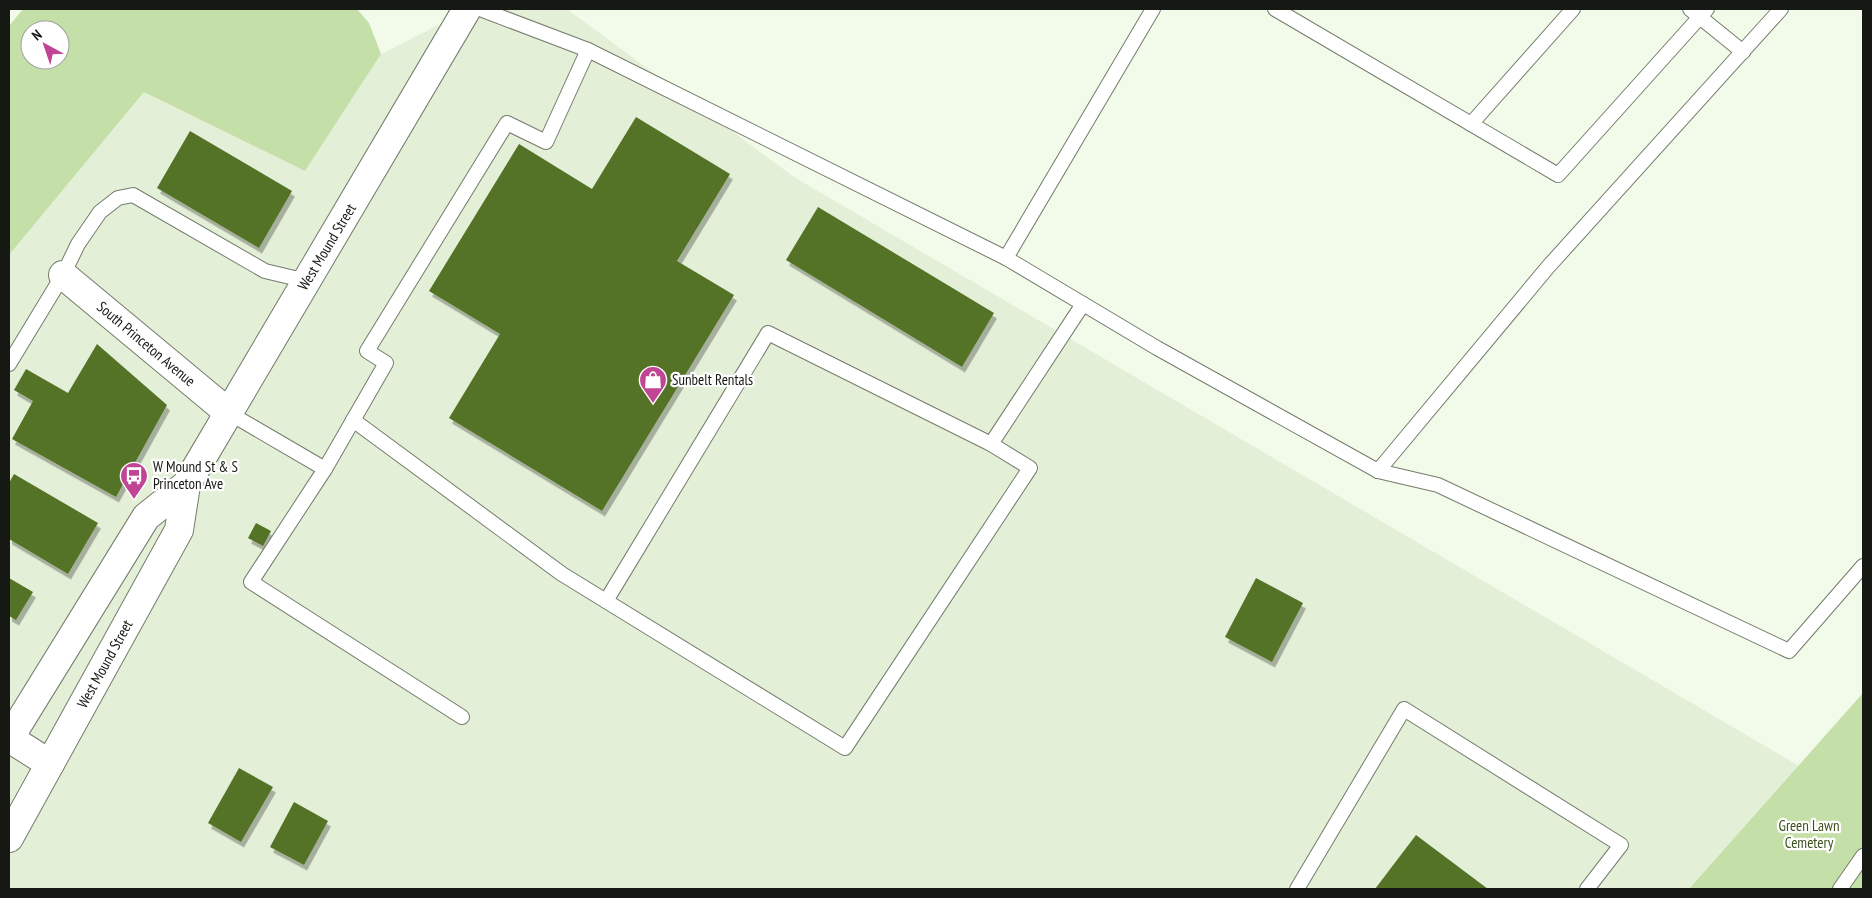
<svg xmlns="http://www.w3.org/2000/svg" width="1872" height="898" font-family="'PT Sans Narrow',sans-serif">
	<style>
		.built { fill: #e3efd7 }
		.green { fill: #c5dfa8; fill-rule: evenodd }
		.building { fill: #547328; filter: url(#shadow) }
		.lines { fill: none; stroke-linecap: round; stroke-linejoin: round }
		.service-casing { stroke: #747c6c; stroke-width: 16 }
		.minor-casing { stroke: #747c6c; stroke-width: 30 }
		.secondary-casing { stroke: #747c6c; stroke-width: 30 }
		.service { stroke: #fff; stroke-width: 14 }
		.minor { stroke: #fff; stroke-width: 28 }
		.secondary { stroke: #fff; stroke-width: 28 }
		.labels { text-anchor: middle; stroke-width: 4.5; stroke-linejoin: round; paint-order: stroke }
		.street-label { font-size: 15px; fill: #161913; stroke: #fff }
		.poi-label { font-size: 15px; fill: #161913; stroke: #fff; text-anchor: start }
		.park-label { font-size: 15px; fill: #3b511c; stroke: #fff }
	</style>
	<defs>
		<filter id="shadow"><feDropShadow dx="3" dy="5.5" stdDeviation="0" flood-color="#0004"/></filter>
	</defs>
	<rect width="100%" height="100%" fill="#f2fbea"/>
	<!-- built -->
	<polygon class="built" points="470,9 567,9 794,177 1799,766 1689,889 9,889 9,255 144,92 305,171 381,54"/>
	<!-- green -->
	<g class="green">
		<path d="M23,9H357L369,23L381,54L305,171L144,92L9,255V26ZM30,30H60V60H30Z"/>
		<polygon points="1863,693 1863,889 1689,889"/>
	</g>
	<!-- building -->
	<g class="building">
		<polygon points="636,117 730,174 677,261 734,295 602,511 449,418 500,334 429,291 519,144 592,189"/>
		<polygon points="190,131 292,191 259,248 157,188"/>
		<polygon points="818,207 994,313 962,367 786,260"/>
		<polygon points="97,344 167,405 116,497 12,439 33,401 14,390 26,369 68,393"/>
		<polygon points="14,474 98,523 68,574 9,539 9,483"/>
		<polygon points="256,523 271,531 263,546 248,538"/>
		<polygon points="9,578 33,592 16,620 9,616"/>
		<polygon points="1256,578 1303,603 1272,662 1225,637"/>
		<polygon points="239,768 273,787 241,842 208,823"/>
		<polygon points="294,802 328,821 304,865 270,847"/>
		<polygon points="1416,835 1488,889 1375,889"/>
	</g>
	<g class="lines">
		<defs>
			<g id="service">
				<polyline points="480,9 588,50 1006,258 1157,348 1378,471 1438,485 1789,651 1863,566"/>
				<polyline points="1275,9 1558,175 1707,9"/>
				<polyline points="1690,9 1743,52"/>
				<polyline points="1471,124 1573,9"/>
				<polyline points="1006,258 1153,9"/>
				<polyline points="9,364 63,275 78,244 100,212 118,198 133,195 265,271 307,281"/>
				<polyline points="229,413 325,469 251,582 462,717"/>
				<polyline points="353,420 562,574 845,748 1030,468 991,444 1083,304"/>
				<polyline points="325,469 386,363 367,351 507,123 546,142 588,50"/>
				<polyline points="1378,471 1548,267 1781,9"/>
				<polyline points="606,601 768,333 991,444"/>
				<polyline points="1297,889 1404,709 1621,845 1587,889"/>
				<polyline points="1840,889 1863,856"/>
			</g>
			<g id="minor">
				<polyline points="63,275 229,413"/>
				<polyline points="9,738 50,764"/>
			</g>
			<g id="secondary">
				<polyline points="9,739 146,517 186,485 467,9"/>
				<polyline points="9,838 179,530 186,485"/>
			</g>
		</defs>
		<!-- service casing -->
		<use href="#service" class="service-casing"/>
		<!-- minor casing -->
		<use href="#minor" class="minor-casing"/>
		<!-- secondary casing -->
		<use href="#secondary" class="secondary-casing"/>
		<!-- service -->
		<use href="#service" class="service"/>
		<!-- minor -->
		<use href="#minor" class="minor"/>
		<!-- secondary -->
		<use href="#secondary" class="secondary"/>
	</g>
	<!-- icons -->
	<defs>
		<symbol id="shop-pin" viewBox="-11 -11 22 30"><path d="M0 17L-7.5 6A9.5 9.5 0 1 1 7.5 6Z" fill="#c14595" stroke="#fff"/><path d="M-5-2.5h2.3a2.7 3.5 0 0 1 5.4 0H5L5.5 6h-11ZM-1.5-2.5h3a1.5 2.3 0 0 0-3 0Z" fill="#fff"/></symbol>
		<symbol id="bus-pin" viewBox="-11 -11 22 30"><path d="M0 17L-7.5 6A9.5 9.5 0 1 1 7.5 6Z" fill="#c14595" stroke="#fff"/><path d="M-5-6H5V4H4V6H2V4H-2V6H-4V4H-5ZM-3.5-4V0h7V-4ZM-3.5 1.2v1.5H-2V1.2ZM2 1.2v1.5H3.5V1.2Z" fill="#fff"/></symbol>
	</defs>
	<g fill-rule="evenodd">
		<use href="#shop-pin" x="637" y="364" width="32" height="43"/>
		<use href="#bus-pin" x="118" y="460" width="32" height="43"/>
	</g>
	<g class="labels">
		<!-- street labels -->
		<g class="street-label">
			<text transform="translate(327 247) rotate(-59)" y="5">West Mound Street</text>
			<text transform="translate(146 344) rotate(40)" y="5">South Princeton Avenue</text>
			<text transform="translate(105 664) rotate(-61)" y="5">West Mound Street</text>
		</g>
		<!-- poi labels -->
		<g class="poi-label">
			<text x="672" y="385">Sunbelt Rentals</text>
			<text x="153" y="472">W Mound St &amp; S<tspan x="153" dy="17">Princeton Ave</tspan></text>
		</g>
		<!-- park labels -->
		<g class="park-label">
			<text x="1809" y="831">Green Lawn<tspan x="1809" dy="17">Cemetery</tspan></text>
		</g>
	</g>
	<!-- border -->
	<rect width="1872" height="898" fill="none" stroke="#161913" stroke-width="20"/>
	<!-- north arrow -->
	<g transform="translate(45 45) rotate(320)"><circle r="24" fill="#ffffff" stroke="#a2a3a1"/>
	<path d="M0-4L9 19L0 12L-9 19Z" fill="#c14595"/>
	<text y="-8" font-size="14" font-weight="bold" text-anchor="middle" fill="#161913">N</text>
	</g>
</svg>
